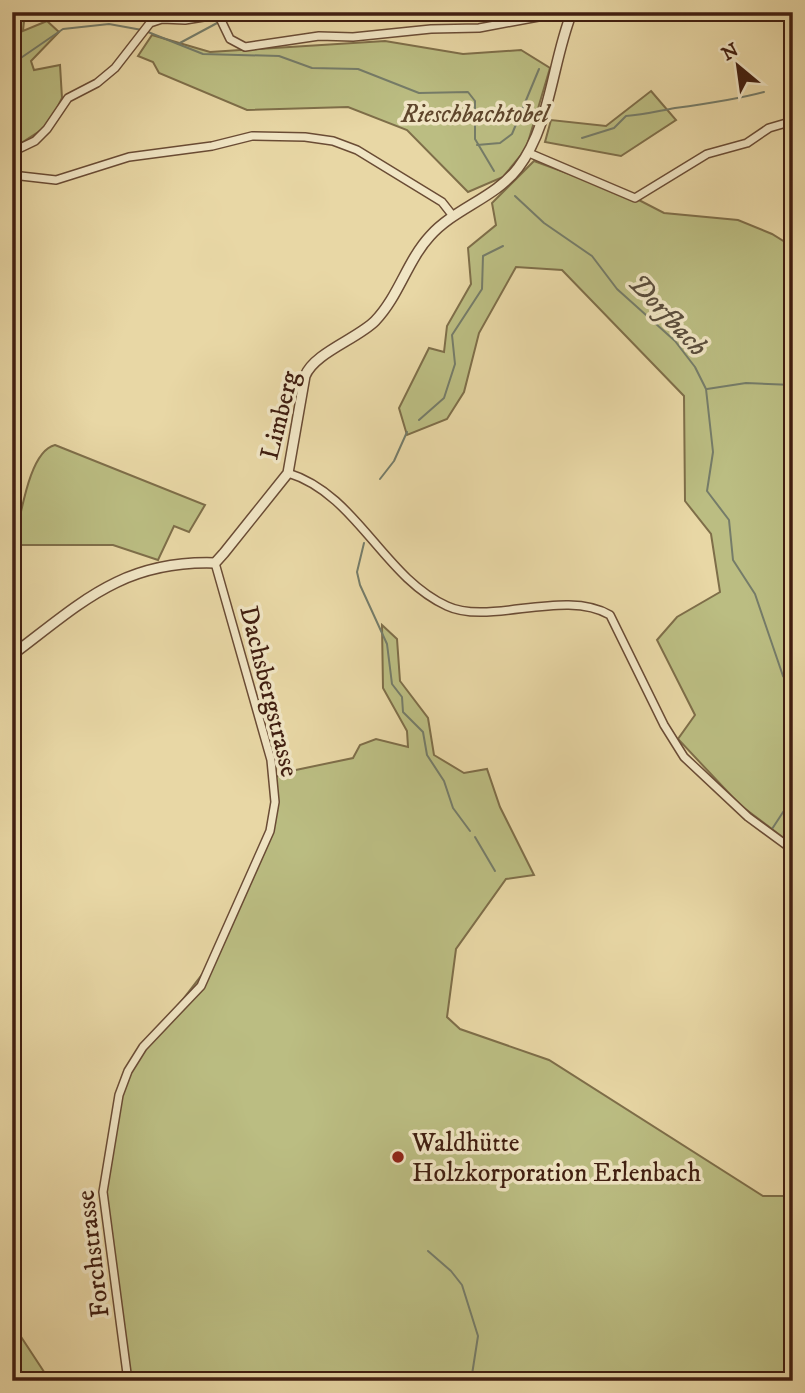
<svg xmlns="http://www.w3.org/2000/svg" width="805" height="1393" font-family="'IM FELL DW Pica',serif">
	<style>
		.green { fill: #bbbd82; stroke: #7e6e49; stroke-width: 2 }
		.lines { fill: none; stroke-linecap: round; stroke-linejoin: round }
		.stream { stroke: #757c69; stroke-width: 2 }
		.minor-casing { stroke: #6a4c35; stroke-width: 10 }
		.tertiary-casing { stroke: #6a4c35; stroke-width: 12 }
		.minor { stroke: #f0e5c4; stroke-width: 7 }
		.tertiary { stroke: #f0e5c4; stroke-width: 9 }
		.poi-dot { fill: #8f2418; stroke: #f0e5c4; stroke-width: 2.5 }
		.labels { text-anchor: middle; stroke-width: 7; stroke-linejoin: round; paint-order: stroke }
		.park-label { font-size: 26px; font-style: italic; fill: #5f462c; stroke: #f0e5c4 }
		.street-label { font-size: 26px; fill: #401e10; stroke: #f0e5c4 }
		.poi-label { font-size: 26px; fill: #401e10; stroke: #f0e5c4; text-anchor: start }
		.water-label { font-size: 28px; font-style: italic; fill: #5a4d3c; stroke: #f0e5c4 }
	</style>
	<rect width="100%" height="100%" fill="#e8d7a5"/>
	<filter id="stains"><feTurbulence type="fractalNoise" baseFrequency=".00286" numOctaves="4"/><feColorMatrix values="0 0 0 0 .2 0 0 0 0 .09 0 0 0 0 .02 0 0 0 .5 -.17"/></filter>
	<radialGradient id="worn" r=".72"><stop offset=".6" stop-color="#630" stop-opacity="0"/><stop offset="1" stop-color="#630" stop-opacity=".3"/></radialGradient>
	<!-- green -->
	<g class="green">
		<polygon points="12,12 25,12 23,31 47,21 59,32 31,61 34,70 60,65 62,98 49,125 12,149"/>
		<polygon points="152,35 210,52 385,41 463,54 521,50 550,68 526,149 503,177 468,192 407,130 348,107 247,110 159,73 153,62 138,56"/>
		<polygon points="651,91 676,120 621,156 545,142 551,120 606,126"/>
		<polygon points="534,161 635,198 664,213 738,220 772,234 793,247 793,845 740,805 678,739 695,715 657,640 677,617 720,592 711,534 685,501 684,396 562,270 516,267 479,333 464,392 447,419 407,435 399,408 429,348 444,352 447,326 471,284 468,248 496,225 492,203"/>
		<path d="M55,445L205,505L189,532L174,526L158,560L113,545H20L15,539C21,516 29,451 55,445Z"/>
		<polygon points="382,625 397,639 400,681 428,718 434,755 464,773 487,769 500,807 534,875 506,879 456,949 447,1017 460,1029 549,1060 763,1196 785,1196 793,1191 793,1381 128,1381 104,1170 128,1071 210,964 270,831 273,778 291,771 353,758 360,745 376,739 408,747 407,731 383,688"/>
		<polygon points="12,1323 50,1381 12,1381"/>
	</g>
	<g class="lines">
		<!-- stream -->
		<g class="stream">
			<polyline points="225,20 239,12"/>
			<polyline points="148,32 203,54 279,56 312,68 358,69 419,93 468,92 475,101 475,139 494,171"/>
			<polyline points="178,44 219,22"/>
			<polyline points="12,64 63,29 109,24 142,30"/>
			<path d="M582,138L614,128L626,116C644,115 658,111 675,108C706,104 734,100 764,92"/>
			<polyline points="477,145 500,143 512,134 539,69"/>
			<polyline points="515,196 544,223 592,256 617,289 675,341 695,367 706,389 713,452 707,491 729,520 733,560 755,594 783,676 793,688"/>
			<polyline points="707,389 746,383 793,385"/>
			<polyline points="419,420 444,398 455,364 452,335 482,289 483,256 503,246"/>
			<polyline points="380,479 394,461 407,432"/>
			<polyline points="364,543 357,572 360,585 387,644 392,684 402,697 403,712 423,732 427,755 444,781 453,808 470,831"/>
			<polyline points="772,829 789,803"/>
			<polyline points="475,837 495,871"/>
			<polyline points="428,1251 451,1271 462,1285 478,1336 471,1381"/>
		</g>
		<defs>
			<g id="minor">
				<polyline points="217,12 230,39 245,47 319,36 353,37 431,29 479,28 560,13 570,15"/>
				<polyline points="12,152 35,141 47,129 68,98 97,83 115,68 150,23 162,19 185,20 216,15"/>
				<polyline points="529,153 635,198 707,154 747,143 769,128 793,121"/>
				<polyline points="12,175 56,180 129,157 212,146 252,136 305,137 333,141 357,150 442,202 453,216"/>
				<path d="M288,473C357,494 383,577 447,606C489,626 565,588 610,615L664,725L684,757L748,817L793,850"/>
				<polyline points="128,1381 103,1192 119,1095 128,1071 143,1047 201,986 270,831 275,802 271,760 215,563"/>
			</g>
			<path id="tertiary" d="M12,655C80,604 122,560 215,563L224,553L288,473L305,376C314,353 357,339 375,321C399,296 407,261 430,236C455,208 495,198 518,168C551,125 552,62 572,12"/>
		</defs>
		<!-- minor casing -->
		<use href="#minor" class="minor-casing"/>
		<!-- tertiary casing -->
		<use href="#tertiary" class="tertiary-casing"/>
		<!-- minor -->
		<use href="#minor" class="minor"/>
		<!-- tertiary -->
		<use href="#tertiary" class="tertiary"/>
	</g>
	<!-- markers -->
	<circle class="poi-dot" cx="398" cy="1157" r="7"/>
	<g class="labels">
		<!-- park labels -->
		<g class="park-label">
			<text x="475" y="122">Rieschbachtobel</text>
		</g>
		<!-- street labels -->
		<g class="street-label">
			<text transform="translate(279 415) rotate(-76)" y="9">Limberg</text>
			<text transform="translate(270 691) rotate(76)" y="9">Dachsbergstrasse</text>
			<text transform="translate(92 1254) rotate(-97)" y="9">Forchstrasse</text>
		</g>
		<!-- poi labels -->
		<g class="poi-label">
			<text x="412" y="1151">Waldhütte<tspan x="412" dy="30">Holzkorporation Erlenbach</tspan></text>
		</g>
		<!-- water labels -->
		<g class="water-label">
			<text transform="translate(669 314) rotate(47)" y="10">Dorfbach</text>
		</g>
	</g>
	<!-- margin -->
	<rect width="805" height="1393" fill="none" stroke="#e8d7a5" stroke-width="42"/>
	<rect x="14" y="14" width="777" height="1365" fill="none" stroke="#401e10" stroke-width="3.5"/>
	<rect x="21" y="21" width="763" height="1351" fill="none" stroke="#401e10" stroke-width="2"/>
	<!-- north arrow -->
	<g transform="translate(738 66) rotate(331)" stroke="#f0e5c4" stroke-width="5" paint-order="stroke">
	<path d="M0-5L12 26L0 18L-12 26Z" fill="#401e10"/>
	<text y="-10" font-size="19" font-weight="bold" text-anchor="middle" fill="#401e10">N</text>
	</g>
	<rect width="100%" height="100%" filter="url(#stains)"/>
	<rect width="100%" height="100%" fill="url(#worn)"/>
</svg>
